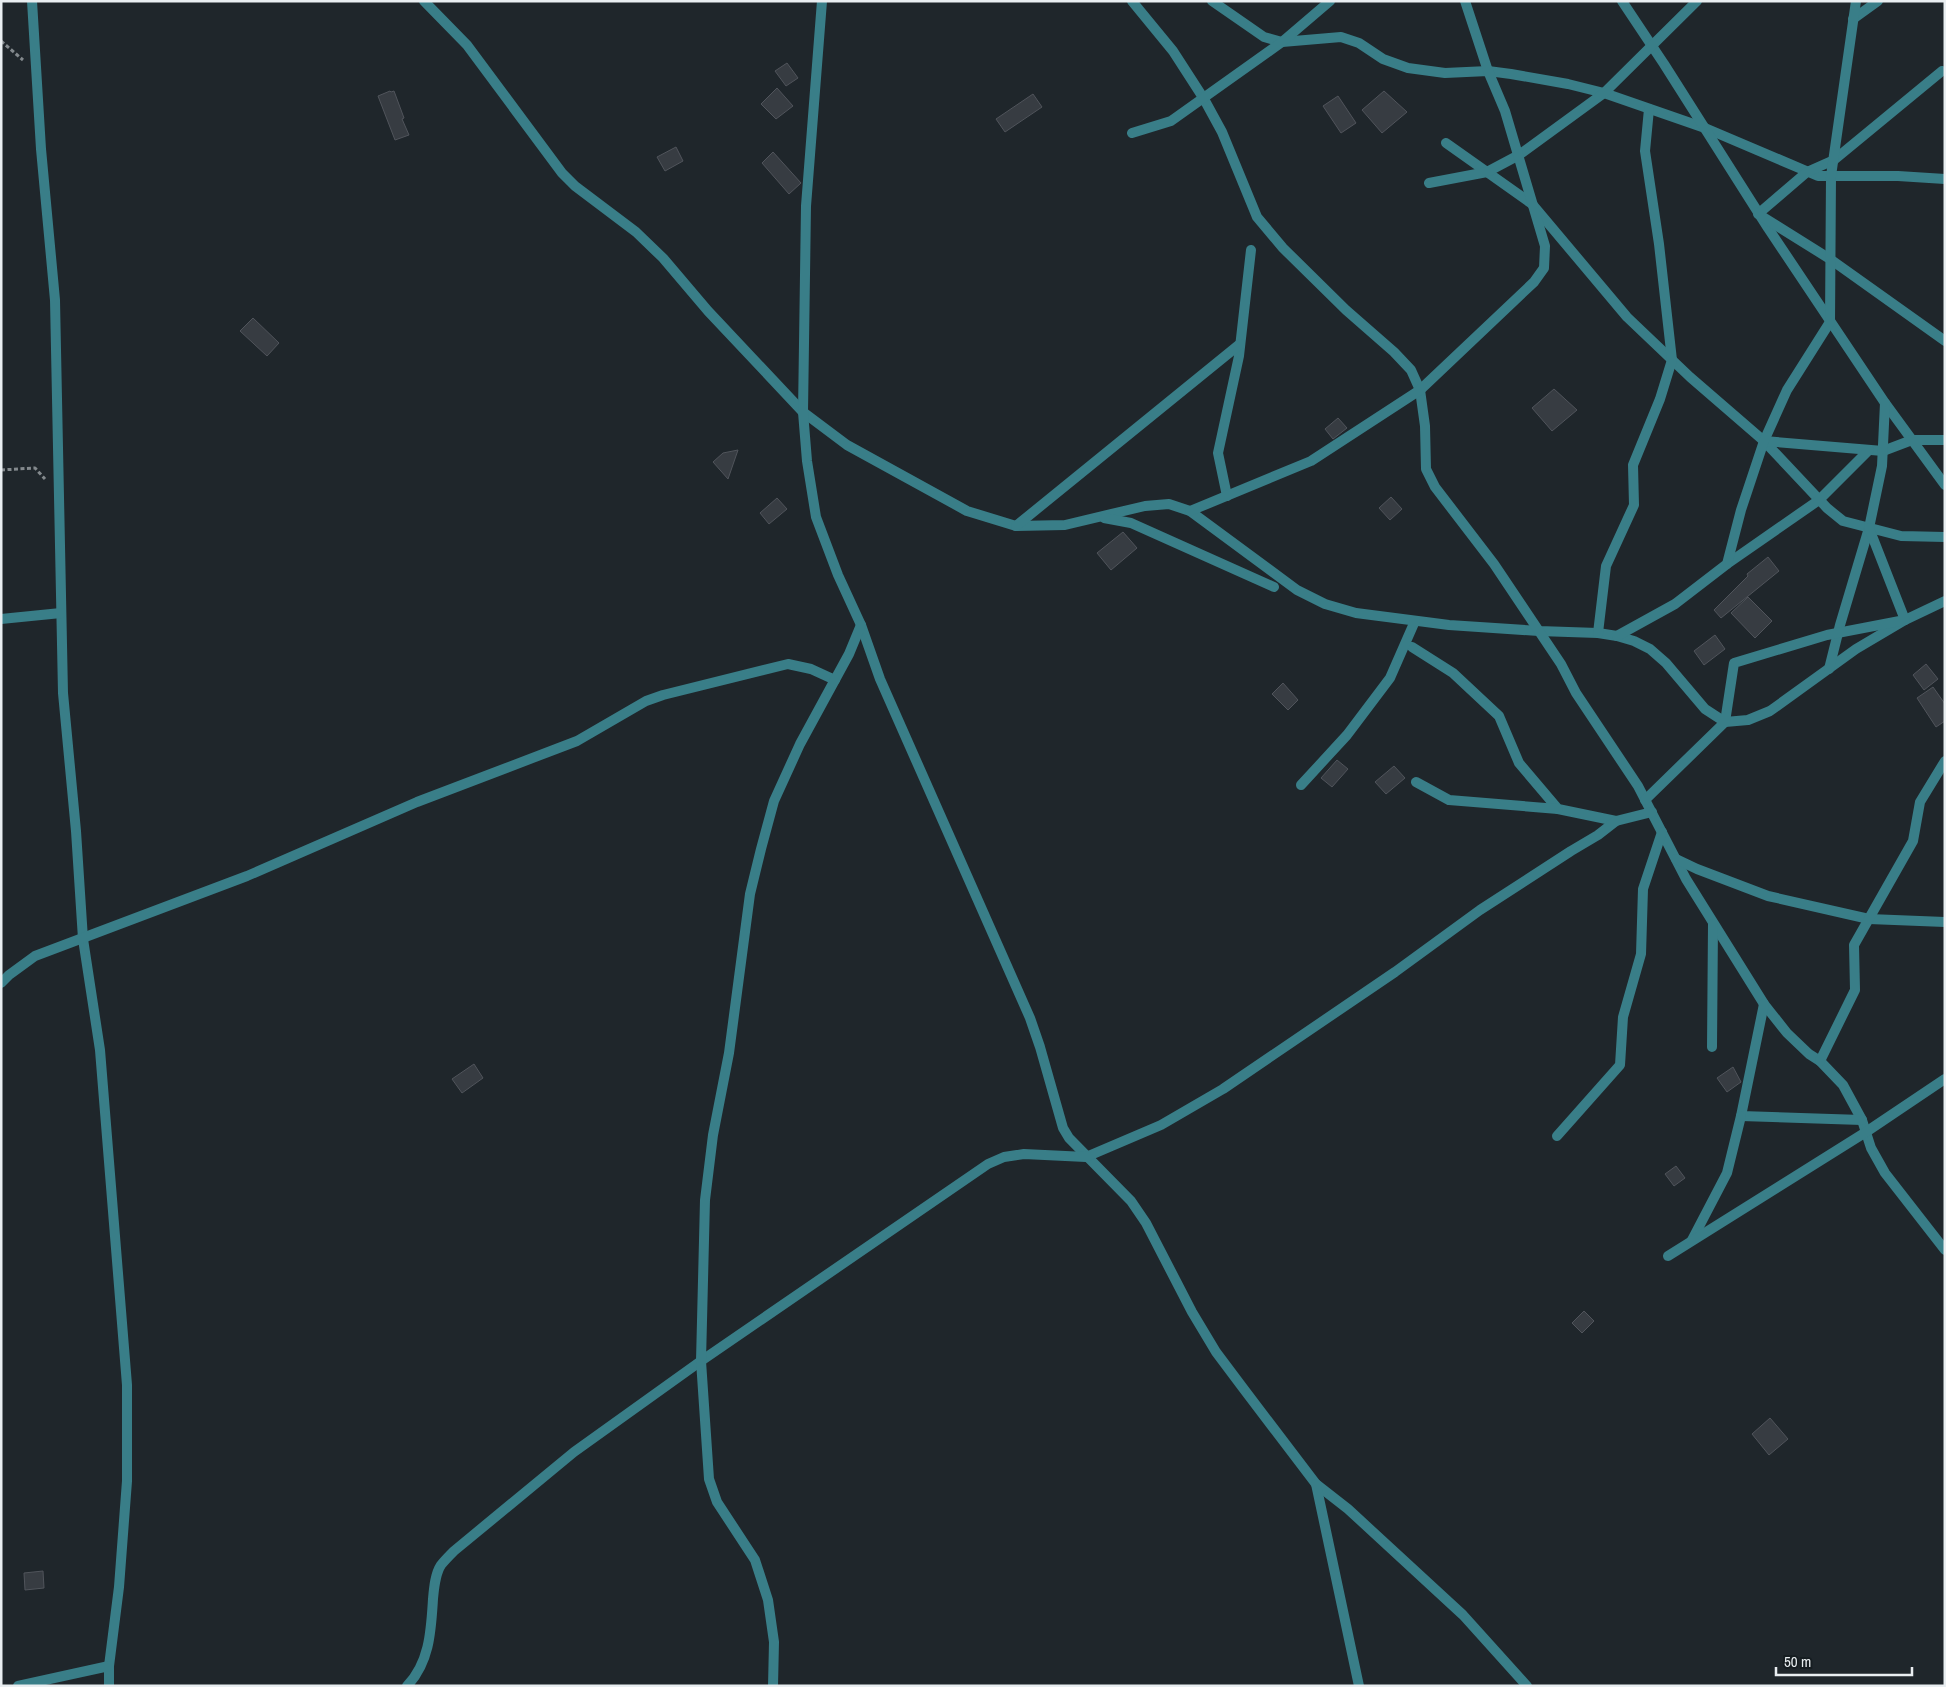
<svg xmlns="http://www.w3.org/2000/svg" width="1946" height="1687" font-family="'Archivo Narrow',sans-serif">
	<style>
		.building { fill: #373c42; stroke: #50545b }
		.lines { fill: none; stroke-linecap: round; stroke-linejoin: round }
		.path { stroke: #83898d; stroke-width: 3; stroke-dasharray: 4 2.5; stroke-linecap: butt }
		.street { stroke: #397e88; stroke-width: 10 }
	</style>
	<rect width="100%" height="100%" fill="#1f262b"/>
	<!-- building -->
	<g class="building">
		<polygon points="787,63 798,78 786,86 775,71"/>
		<polygon points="777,88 793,106 776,119 761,104"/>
		<polygon points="390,91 391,92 394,91 404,118 402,119 409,135 395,140 378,96"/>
		<polygon points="1384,91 1407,112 1382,133 1362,110"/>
		<polygon points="1033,94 1042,107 1005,132 996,119"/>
		<polygon points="1338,96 1356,123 1341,133 1323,106"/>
		<polygon points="676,147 683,161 665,171 657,157"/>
		<polygon points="773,152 801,183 789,194 762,163"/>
		<polygon points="253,318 279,343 267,356 240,331"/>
		<polygon points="1554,389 1577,410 1552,431 1532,408"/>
		<polygon points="1338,418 1347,428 1333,439 1325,429"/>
		<polygon points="738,450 728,479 713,462 723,453"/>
		<polygon points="1391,497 1402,509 1390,520 1379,508"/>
		<polygon points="777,498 787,509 769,524 760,513"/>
		<polygon points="1123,532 1137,548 1111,570 1097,553"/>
		<polygon points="1768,557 1779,571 1721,618 1714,610 1748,576 1747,574"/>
		<polygon points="1748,597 1772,621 1755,638 1731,613"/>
		<polygon points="1715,635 1725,649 1704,665 1694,651"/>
		<polygon points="1926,664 1938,679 1924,690 1913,675"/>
		<polygon points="1283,683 1298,700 1288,710 1272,694"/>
		<polygon points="1933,687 1945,704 1945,721 1936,727 1917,698"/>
		<polygon points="1337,760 1348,769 1332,787 1321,778"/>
		<polygon points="1394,766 1405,778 1386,794 1375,782"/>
		<polygon points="474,1064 483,1078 462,1093 452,1079"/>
		<polygon points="1733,1067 1741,1082 1727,1092 1717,1078"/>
		<polygon points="1676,1166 1685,1178 1674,1186 1665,1174"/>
		<polygon points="1584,1311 1594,1321 1582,1333 1572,1323"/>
		<polygon points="1770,1418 1788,1439 1769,1455 1752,1434"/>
		<polygon points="43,1571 44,1588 25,1590 24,1573"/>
	</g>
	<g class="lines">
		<!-- path -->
		<g class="path">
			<polyline points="1,41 23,60"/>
			<polyline points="1,470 35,468 45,479"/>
		</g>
		<!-- street -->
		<g class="street">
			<polyline points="32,1 41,149 55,300 63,693 76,831 83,939 100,1050 127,1385 127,1481 119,1587 109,1666 109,1686"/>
			<polyline points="424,1 467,45 562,173 575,186 636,232 663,258 708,311 803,412 847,445 967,511 1016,526 1065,525 1145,506 1169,504 1190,511 1297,590 1325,604 1356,613 1449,625 1539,631 1598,633 1617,636 1634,641 1650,649 1666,663 1705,709 1725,722 1748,720 1770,711 1856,649 1905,620 1945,601"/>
			<polyline points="822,1 806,206 803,412 807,461 816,517 838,575 861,625 880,679 1030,1018 1040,1047 1063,1128 1069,1138 1131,1201 1146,1223 1192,1312 1216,1352 1243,1388 1316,1484 1348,1509 1463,1615 1527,1686"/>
			<polyline points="1132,1 1173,51 1204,99 1222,132 1257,217 1283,248 1346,310 1394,352 1411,370 1420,390 1425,426 1426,469 1435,487 1494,564 1561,664 1576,693 1638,786 1686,879 1764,1004 1787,1033 1809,1054 1820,1061 1843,1085 1862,1120 1871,1148 1885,1173 1945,1250"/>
			<polyline points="1212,1 1264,37 1282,42 1341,37 1359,43 1383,59 1408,68 1445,73 1488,71 1511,74 1568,84 1604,93 1705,128 1818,176 1898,176 1945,179"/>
			<polyline points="1622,1 1664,64 1768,228 1885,403 1945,485"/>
			<polyline points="1853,19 1878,1"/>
			<polyline points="1942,71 1834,160 1807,172 1758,214 1830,259 1945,341"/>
			<polyline points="1132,133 1171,121 1282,42 1330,1"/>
			<polyline points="1446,143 1532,204 1627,317 1690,377 1764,441 1827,508 1843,521 1901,536 1945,537"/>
			<polyline points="1429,183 1487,172 1519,155 1604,93 1697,1"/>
			<polyline points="1764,441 1883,451 1912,440 1945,440"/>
			<polyline points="1227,496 1218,453 1239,356 1251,250"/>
			<polyline points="1190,511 1311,461 1420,390 1534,282 1544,268 1545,246 1505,111 1488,71 1465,1"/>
			<polyline points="1104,518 1131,523 1274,587"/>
			<polyline points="1016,526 1240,344"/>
			<polyline points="1727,564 1819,500 1869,450"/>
			<polyline points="1,619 61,613"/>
			<polyline points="1598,633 1606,566 1634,505 1633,465 1660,399 1672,360 1659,244 1645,151 1649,109"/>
			<polyline points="1617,636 1675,604 1727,564 1741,510 1764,441 1787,390 1830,322 1831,176 1856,1"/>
			<polyline points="1412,647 1453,673 1499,716 1519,763 1558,809 1616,821"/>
			<polyline points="1829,669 1840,625 1869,528 1882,466 1885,403"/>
			<polyline points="1416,782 1449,800 1558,809"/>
			<polyline points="1301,785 1347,735 1390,678 1415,621"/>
			<polyline points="1645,800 1725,722 1734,663 1827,635 1905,620 1869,528"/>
			<polyline points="1676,859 1697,869 1768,896 1869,919 1945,922"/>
			<polyline points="1,983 9,975 35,956 247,876 417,802 577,741 646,701 663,695 788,664 811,669 835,680"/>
			<polyline points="1764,1004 1741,1116 1862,1120"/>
			<polyline points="1712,1047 1713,924"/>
			<polyline points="1820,1061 1855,990 1854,945 1913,841 1920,802 1945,761"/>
			<polyline points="1557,1136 1620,1065 1623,1017 1641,954 1643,889 1662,832"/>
			<polyline points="1692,1240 1727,1173 1741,1116"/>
			<polyline points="1668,1256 1866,1132 1945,1079"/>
			<polyline points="1316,1484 1359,1686"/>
			<polyline points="18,1686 109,1666"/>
			<path d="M407,1686C430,1662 431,1630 433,1599C434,1588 435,1574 441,1565C445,1560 450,1555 454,1551L574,1452L701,1361L988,1164L1004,1157L1024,1154L1086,1157L1161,1125L1223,1089L1395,972L1480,910L1571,851L1598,835L1616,821L1652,812"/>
			<polyline points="773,1686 774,1642 768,1600 755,1560 717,1502 709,1479 701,1361 705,1200 713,1135 729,1053 750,894 761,849 774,801 800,744 849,654 861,625"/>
		</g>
	</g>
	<!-- border -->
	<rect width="1946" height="1687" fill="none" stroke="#e9eef1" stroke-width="5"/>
	<!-- scale -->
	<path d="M1776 1667v8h136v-8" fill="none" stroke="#e9eef1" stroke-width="2.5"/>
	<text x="1784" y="1667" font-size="15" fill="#e9eef1" stroke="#161d21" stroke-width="4" paint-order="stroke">50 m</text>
</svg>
